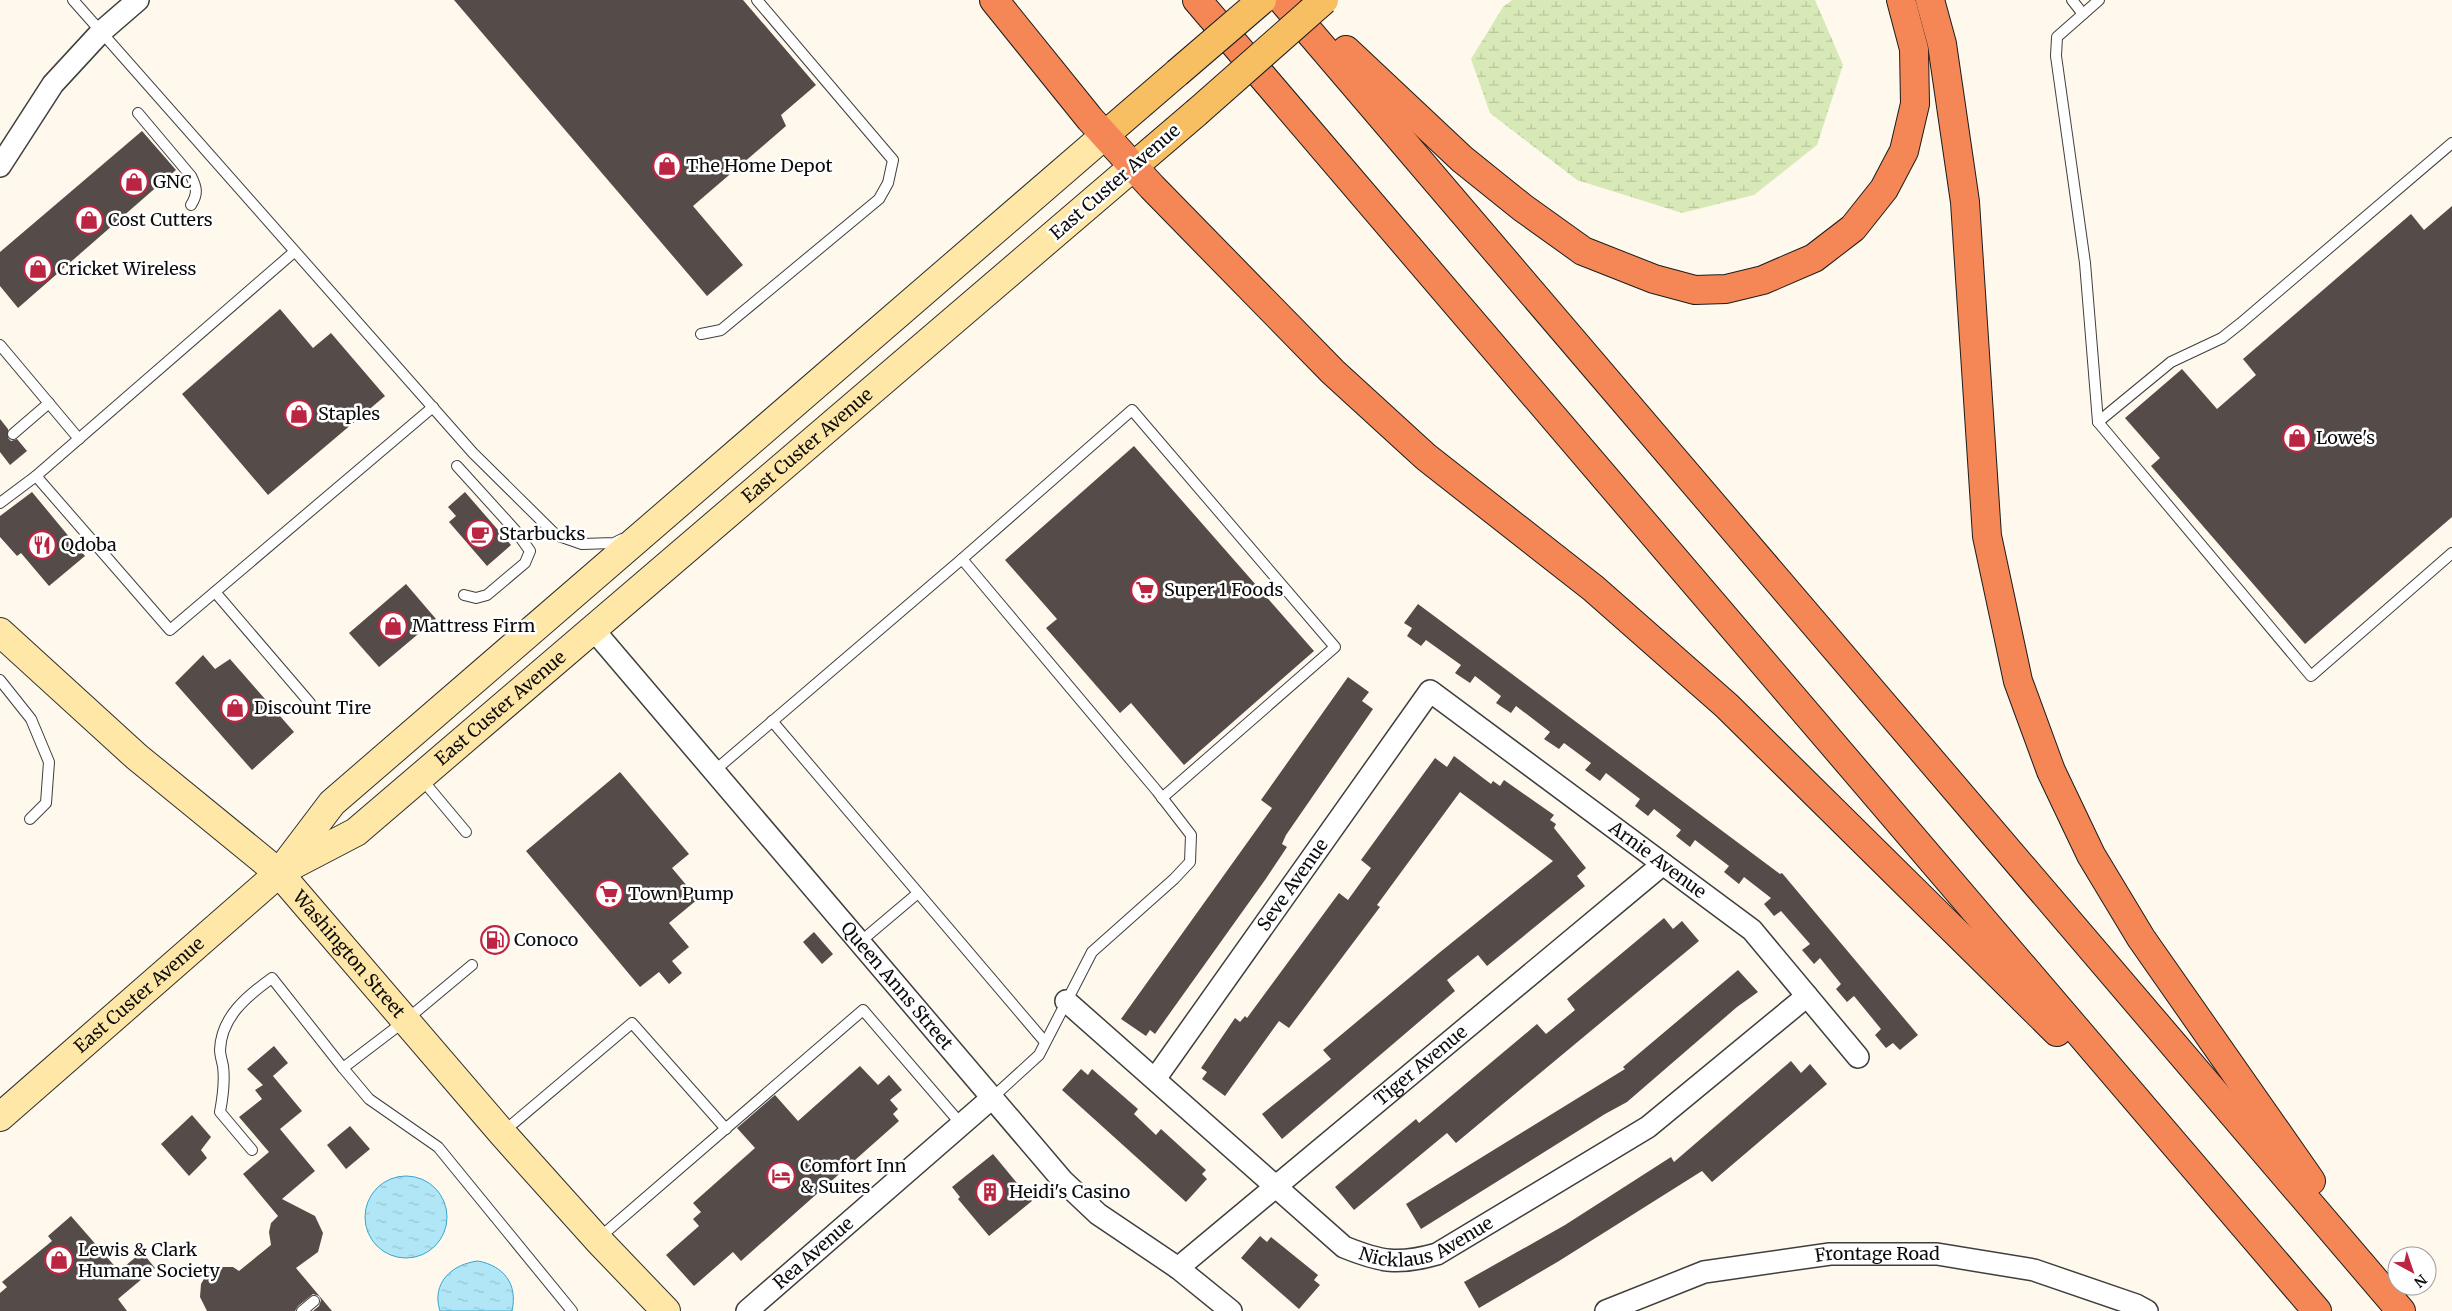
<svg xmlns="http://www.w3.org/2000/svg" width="2452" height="1311" font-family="Merriweather,serif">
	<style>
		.wetland { fill: url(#wetland-marsh) }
		.water { fill: url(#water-ripples); stroke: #38a7cd }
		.building { fill: #554c49 }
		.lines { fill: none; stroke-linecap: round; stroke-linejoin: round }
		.lane-casing { stroke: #3f3f3f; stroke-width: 12 }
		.street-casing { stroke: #3f3f3f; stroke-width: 24 }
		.secondary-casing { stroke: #2e2e2e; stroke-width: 30 }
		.primary-casing { stroke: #1d1d1d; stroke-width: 30 }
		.highway-casing { stroke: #1d1d1d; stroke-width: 30 }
		.lane { stroke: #fff; stroke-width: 10 }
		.street { stroke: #fff; stroke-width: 21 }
		.secondary { stroke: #ffe8a7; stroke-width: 28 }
		.primary { stroke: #f8be62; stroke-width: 28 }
		.highway { stroke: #f48755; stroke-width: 28 }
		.primary-bridge-casing { stroke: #1d1d1d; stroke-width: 30; stroke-linecap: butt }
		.primary-bridge { stroke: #f8be62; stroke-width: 28 }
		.labels { text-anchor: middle; stroke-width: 5; stroke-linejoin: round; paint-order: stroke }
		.poi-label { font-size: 18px; fill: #0c0c0c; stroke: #fff; text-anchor: start }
		.street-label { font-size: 18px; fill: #0c0c0c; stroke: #fff }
	</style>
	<defs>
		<pattern id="wetland-marsh" width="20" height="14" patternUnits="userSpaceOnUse" patternTransform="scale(1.25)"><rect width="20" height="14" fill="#d7e9b6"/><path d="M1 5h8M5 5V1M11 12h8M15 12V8" fill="none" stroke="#b7c79b"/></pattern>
		<pattern id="water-ripples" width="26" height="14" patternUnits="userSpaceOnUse" patternTransform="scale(1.25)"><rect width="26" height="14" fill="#b1e6f6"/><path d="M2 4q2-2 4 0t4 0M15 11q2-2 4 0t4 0" fill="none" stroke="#97c4d2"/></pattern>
	</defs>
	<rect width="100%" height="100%" fill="#fff8ec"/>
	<!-- wetland -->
	<polygon class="wetland" points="1512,0 1815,0 1843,65 1817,145 1754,195 1682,213 1577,180 1490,113 1471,59 1503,7"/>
	<!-- water -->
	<g class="water">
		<circle cx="406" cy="1217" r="41"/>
		<path d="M478,1261C504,1266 518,1284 512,1311H440C431,1283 452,1264 478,1261Z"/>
	</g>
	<!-- building -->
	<g class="building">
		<polygon points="454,0 743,0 816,85 781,115 786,126 693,206 743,265 707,296"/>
		<polygon points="142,131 176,170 18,308 0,286 0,252"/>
		<polygon points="2452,206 2452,517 2305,644 2151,466 2160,458 2125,418 2182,369 2217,409 2256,375 2243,359 2411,214 2424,230"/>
		<polygon points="280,309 313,348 331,333 385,396 268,495 182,394"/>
		<polygon points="0,419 8,429 8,438 11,441 17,439 27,451 10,465 0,452"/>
		<polygon points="1134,446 1314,651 1184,765 1131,703 1120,713 1046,628 1057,619 1005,560"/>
		<polygon points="32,492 85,556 49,586 21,553 17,556 0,537 0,516"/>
		<polygon points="465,492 511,545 487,566 449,522 456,516 448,507"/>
		<polygon points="406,584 436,619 379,667 349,633"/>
		<polygon points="1418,604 1780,874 1782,873 1918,1035 1900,1050 1893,1043 1886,1048 1875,1035 1881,1029 1854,996 1847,1002 1836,989 1841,984 1820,958 1814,964 1802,950 1810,944 1781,911 1774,916 1764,904 1771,898 1744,877 1739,884 1724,872 1729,866 1695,840 1690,847 1676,836 1681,830 1654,809 1648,816 1635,806 1640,799 1606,773 1600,781 1585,770 1591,763 1564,743 1559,749 1544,739 1550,732 1516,706 1511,713 1496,703 1501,696 1475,676 1470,683 1455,673 1461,665 1426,640 1421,646 1407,636 1412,628 1404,623"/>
		<polygon points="203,655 215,669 230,659 294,732 252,770 175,683"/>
		<polygon points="1348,677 1369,692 1362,701 1373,709 1286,835 1282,844 1287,847 1265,880 1155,1034 1150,1030 1146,1036 1121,1019 1272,808 1261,800"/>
		<polygon points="1454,756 1491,784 1493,781 1500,786 1504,780 1554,815 1550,820 1556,824 1554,828 1586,868 1577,876 1585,886 1487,966 1478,955 1447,980 1455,991 1282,1139 1262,1114 1331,1059 1323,1050 1439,953 1553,861 1460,792 1377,905 1380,907 1289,1028 1279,1021 1225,1096 1202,1079 1207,1072 1201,1068 1235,1018 1240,1022 1245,1016 1247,1018 1339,893 1348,900 1371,868 1361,860 1435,758 1447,767"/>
		<polygon points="620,772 689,854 672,868 698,899 669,923 689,947 672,961 682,973 669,984 659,972 640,987 526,851"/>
		<polygon points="1664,918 1673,929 1682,921 1699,941 1456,1143 1447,1133 1354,1210 1335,1187 1416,1119 1419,1123 1537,1024 1546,1034 1575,1010 1567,999"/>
		<polygon points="814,932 833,954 822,964 803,942"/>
		<polygon points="1738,970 1758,992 1737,1007 1627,1102 1605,1114 1421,1229 1406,1204 1625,1069 1623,1067"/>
		<polygon points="274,1046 288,1063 266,1082 273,1076 302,1111 280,1129 315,1171 282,1199 315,1216 323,1233 318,1252 296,1268 332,1311 313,1311 319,1306 321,1300 319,1296 313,1294 298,1306 295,1311 207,1311 200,1297 201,1284 208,1272 218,1267 233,1267 239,1271 271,1245 269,1232 271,1223 278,1216 243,1174 269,1152 239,1117 262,1099 255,1090 263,1085 247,1069"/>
		<polygon points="1791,1061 1801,1073 1810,1064 1827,1084 1712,1182 1702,1171 1559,1261 1479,1308 1464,1282 1565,1225 1671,1157 1674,1162"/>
		<polygon points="860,1066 878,1085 889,1075 902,1090 890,1100 898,1109 893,1114 899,1121 741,1261 733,1252 694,1286 666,1255 699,1226 693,1219 701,1212 693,1203 755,1148 737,1128 775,1095 798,1121"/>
		<polygon points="1081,1069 1088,1075 1092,1069 1138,1109 1134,1114 1156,1135 1161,1129 1206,1170 1202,1174 1207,1179 1186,1202 1062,1090"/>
		<polygon points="192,1115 211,1137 201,1150 207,1158 189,1176 161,1144"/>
		<polygon points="350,1126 370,1149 346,1169 327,1145"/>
		<polygon points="993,1154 1032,1201 989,1236 958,1199 960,1197 952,1187"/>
		<polygon points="71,1216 119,1271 142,1252 155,1268 118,1299 127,1311 0,1311 0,1293 7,1287 2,1282 52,1241 48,1236"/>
		<polygon points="1260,1236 1267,1242 1271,1237 1318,1275 1314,1280 1320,1285 1299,1309 1241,1258"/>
	</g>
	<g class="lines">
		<defs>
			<g id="lane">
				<polyline points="73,0 473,453 556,535 582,544 614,543 622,539"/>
				<polyline points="2072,0 2083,14"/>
				<polyline points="2099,0 2057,37 2056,56 2085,263 2098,422 2311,676 2452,553"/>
				<path d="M138,113L191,176C197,188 198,194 191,205"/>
				<polyline points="294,252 36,476 170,630 433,407"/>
				<polyline points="701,334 721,330 879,199 888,183 893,160 757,0"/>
				<polyline points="0,345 79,439"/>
				<polyline points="2098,422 2171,362 2222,338 2241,323 2452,143"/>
				<polyline points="13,434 49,403"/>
				<polyline points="457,466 515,530 530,551 525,563 487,595 476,598 464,595"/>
				<polyline points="0,503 36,476"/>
				<polyline points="962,559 1132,410 1335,647 1162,798"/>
				<polyline points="215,592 310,703"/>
				<polyline points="0,680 31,719 49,762 46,803 30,819"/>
				<polyline points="772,721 1045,1042"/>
				<polyline points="713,772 962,559 1157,791 1191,835 1190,862 1174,879 1092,952 1039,1055 993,1097"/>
				<polyline points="420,777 466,832"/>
				<polyline points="860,942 918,893"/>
				<polyline points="472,965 406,1020 343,1068 369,1099 438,1147 572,1311"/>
				<polyline points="503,1132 632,1023 726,1129"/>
				<path d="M252,1150L220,1112C223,1096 225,1081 223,1066C222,1061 220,1055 220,1050C221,1017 247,996 272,978L343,1068"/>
				<polyline points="599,1238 863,1010 961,1124"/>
				<polyline points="302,1311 314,1301"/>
			</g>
			<g id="street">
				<polyline points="0,166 53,84 101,32 138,0"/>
				<path id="s1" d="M592,628L1063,1181L1098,1214L1178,1268L1231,1311"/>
				<path id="s2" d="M1066,1001L1344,1247C1381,1262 1398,1265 1437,1254L1648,1127L1807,996"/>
				<path id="s3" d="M1155,1079L1430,691L1752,930L1858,1057"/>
				<path id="s4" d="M1178,1268L1663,864"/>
				<path id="s5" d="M747,1311L993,1097"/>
				<path id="s6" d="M1606,1311L1704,1272L1830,1254H1937L2034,1270L2136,1305L2147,1311"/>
			</g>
			<g id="secondary">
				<path id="s7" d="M0,632L137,757L279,873L502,1133L598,1240L666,1311"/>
				<path id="s8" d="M287,868L356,832L1134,166"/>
				<path id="s9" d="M0,1117L279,873L332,803L1105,135"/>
			</g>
			<g id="primary">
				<polyline points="1105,135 1177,73"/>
				<polyline points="1134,166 1196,113"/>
			</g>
			<g id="highway">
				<polyline points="994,0 1090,119 1152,187 1333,372 1426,457 1593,588 1727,706 2057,1032"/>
				<polyline points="1197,0 2317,1311"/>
				<polyline points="1282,0 2401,1311"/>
				<polyline points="1930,0 1942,44 1965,202 1987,536 2018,681 2051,771 2091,855 2141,938 2311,1181"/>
				<polyline points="1346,50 1462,159 1523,208 1583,251 1654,279 1695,290 1726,289 1763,280 1814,258 1853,228 1884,189 1904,151 1915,104 1914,49 1901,0"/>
			</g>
		</defs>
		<!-- lane casing -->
		<use href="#lane" class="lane-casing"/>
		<!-- street casing -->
		<use href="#street" class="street-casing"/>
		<!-- secondary casing -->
		<use href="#secondary" class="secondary-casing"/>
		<!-- primary casing -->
		<use href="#primary" class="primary-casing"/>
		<!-- highway casing -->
		<use href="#highway" class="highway-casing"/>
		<!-- lane -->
		<use href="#lane" class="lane"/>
		<!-- street -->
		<use href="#street" class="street"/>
		<!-- secondary -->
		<use href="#secondary" class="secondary"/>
		<!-- primary -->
		<use href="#primary" class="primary"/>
		<!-- highway -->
		<use href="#highway" class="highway"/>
		<defs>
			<g id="primary-bridge">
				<polyline points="1177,73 1262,0"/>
				<polyline points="1196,113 1324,0"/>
			</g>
		</defs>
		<!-- primary-bridge casing -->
		<use href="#primary-bridge" class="primary-bridge-casing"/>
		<!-- primary-bridge -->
		<use href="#primary-bridge" class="primary-bridge"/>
	</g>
	<!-- icons -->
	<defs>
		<symbol id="shop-ring" viewBox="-11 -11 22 22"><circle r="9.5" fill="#fff" stroke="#bb2542" stroke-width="1.5"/><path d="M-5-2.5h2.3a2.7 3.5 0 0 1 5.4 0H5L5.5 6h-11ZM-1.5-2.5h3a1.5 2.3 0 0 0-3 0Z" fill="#bb2542"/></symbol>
		<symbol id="cafe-ring" viewBox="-11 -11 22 22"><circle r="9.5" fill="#fff" stroke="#bb2542" stroke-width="1.5"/><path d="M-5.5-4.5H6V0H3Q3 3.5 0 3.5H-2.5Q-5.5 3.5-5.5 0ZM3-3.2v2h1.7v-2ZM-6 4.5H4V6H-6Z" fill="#bb2542"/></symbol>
		<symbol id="restaurant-ring" viewBox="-11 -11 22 22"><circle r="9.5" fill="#fff" stroke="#bb2542" stroke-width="1.5"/><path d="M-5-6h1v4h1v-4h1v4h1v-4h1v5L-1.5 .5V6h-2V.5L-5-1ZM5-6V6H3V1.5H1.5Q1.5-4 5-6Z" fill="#bb2542"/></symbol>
		<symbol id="supermarket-ring" viewBox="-11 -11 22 22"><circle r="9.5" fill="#fff" stroke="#bb2542" stroke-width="1.5"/><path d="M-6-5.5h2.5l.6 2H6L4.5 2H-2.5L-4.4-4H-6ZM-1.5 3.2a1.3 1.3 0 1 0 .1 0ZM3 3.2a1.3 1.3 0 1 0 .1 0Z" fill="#bb2542"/></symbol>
		<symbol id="fuel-ring" viewBox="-11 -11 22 22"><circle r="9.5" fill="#fff" stroke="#bb2542" stroke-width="1.5"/><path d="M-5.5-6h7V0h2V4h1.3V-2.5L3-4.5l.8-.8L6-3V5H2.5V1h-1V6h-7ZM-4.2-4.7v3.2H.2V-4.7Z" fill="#bb2542"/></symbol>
		<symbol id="hotel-ring" viewBox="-11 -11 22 22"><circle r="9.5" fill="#fff" stroke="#bb2542" stroke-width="1.5"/><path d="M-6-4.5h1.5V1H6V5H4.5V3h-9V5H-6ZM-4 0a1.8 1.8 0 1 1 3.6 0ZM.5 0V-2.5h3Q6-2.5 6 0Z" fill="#bb2542"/></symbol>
		<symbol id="building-ring" viewBox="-11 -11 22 22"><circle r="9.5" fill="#fff" stroke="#bb2542" stroke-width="1.5"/><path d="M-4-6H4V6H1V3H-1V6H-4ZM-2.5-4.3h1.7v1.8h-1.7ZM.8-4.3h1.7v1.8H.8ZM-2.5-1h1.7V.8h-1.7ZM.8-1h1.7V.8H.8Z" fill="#bb2542"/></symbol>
	</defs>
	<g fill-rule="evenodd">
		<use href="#shop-ring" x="651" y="150" width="32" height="32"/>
		<use href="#shop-ring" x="118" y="166" width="32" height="32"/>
		<use href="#shop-ring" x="73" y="204" width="32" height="32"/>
		<use href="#shop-ring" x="22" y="253" width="32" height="32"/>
		<use href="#shop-ring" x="283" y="398" width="32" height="32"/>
		<use href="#shop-ring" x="2281" y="422" width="32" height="32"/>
		<use href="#cafe-ring" x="464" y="518" width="32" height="32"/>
		<use href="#restaurant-ring" x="26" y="529" width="32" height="32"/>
		<use href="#supermarket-ring" x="1129" y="574" width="32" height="32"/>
		<use href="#shop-ring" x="377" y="610" width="32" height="32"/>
		<use href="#shop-ring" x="219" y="692" width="32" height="32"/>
		<use href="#supermarket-ring" x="593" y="878" width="32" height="32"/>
		<use href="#fuel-ring" x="479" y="924" width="32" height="32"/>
		<use href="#hotel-ring" x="765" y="1160" width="32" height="32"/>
		<use href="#building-ring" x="974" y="1176" width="32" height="32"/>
		<use href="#shop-ring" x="43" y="1244" width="32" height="32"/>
	</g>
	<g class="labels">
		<!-- poi labels -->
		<g class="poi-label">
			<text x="686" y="172">The Home Depot</text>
			<text x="153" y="188">GNC</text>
			<text x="108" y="226">Cost Cutters</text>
			<text x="57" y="275">Cricket Wireless</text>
			<text x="318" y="420">Staples</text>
			<text x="2316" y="444">Lowe's</text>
			<text x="499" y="540">Starbucks</text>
			<text x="61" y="551">Qdoba</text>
			<text x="1164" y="596">Super 1 Foods</text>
			<text x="412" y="632">Mattress Firm</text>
			<text x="254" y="714">Discount Tire</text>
			<text x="628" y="900">Town Pump</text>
			<text x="514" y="946">Conoco</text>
			<text x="800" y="1172">Comfort Inn<tspan x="800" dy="21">&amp; Suites</tspan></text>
			<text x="1009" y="1198">Heidi's Casino</text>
			<text x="78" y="1256">Lewis &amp; Clark<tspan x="78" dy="21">Humane Society</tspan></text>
		</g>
		<!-- street labels -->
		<g class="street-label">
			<text transform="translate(1115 182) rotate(-41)" y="6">East Custer Avenue</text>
			<text dy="6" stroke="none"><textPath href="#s8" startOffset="672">East Custer Avenue</textPath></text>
			<text dy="6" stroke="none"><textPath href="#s8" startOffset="268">East Custer Avenue</textPath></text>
			<text dy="6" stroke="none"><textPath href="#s3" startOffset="759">Arnie Avenue</textPath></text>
			<text dy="6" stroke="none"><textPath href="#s3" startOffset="238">Seve Avenue</textPath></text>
			<text dy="6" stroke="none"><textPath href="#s7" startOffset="476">Washington Street</textPath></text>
			<text dy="6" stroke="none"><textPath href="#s1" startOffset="470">Queen Anns Street</textPath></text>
			<text dy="6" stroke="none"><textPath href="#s9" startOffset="185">East Custer Avenue</textPath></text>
			<text dy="6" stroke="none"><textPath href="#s4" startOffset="316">Tiger Avenue</textPath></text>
			<text dy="6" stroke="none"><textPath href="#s2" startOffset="459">Nicklaus Avenue</textPath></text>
			<text dy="6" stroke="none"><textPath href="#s5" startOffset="88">Rea Avenue</textPath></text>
			<text dy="6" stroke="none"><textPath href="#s6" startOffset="280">Frontage Road</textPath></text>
		</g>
	</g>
	<!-- north arrow -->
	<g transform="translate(2412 1271) rotate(140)"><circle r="24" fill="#ffffff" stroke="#9e9e9e"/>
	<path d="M0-4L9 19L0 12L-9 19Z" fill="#bb2542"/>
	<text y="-8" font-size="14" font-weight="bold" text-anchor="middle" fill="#0c0c0c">N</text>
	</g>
</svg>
